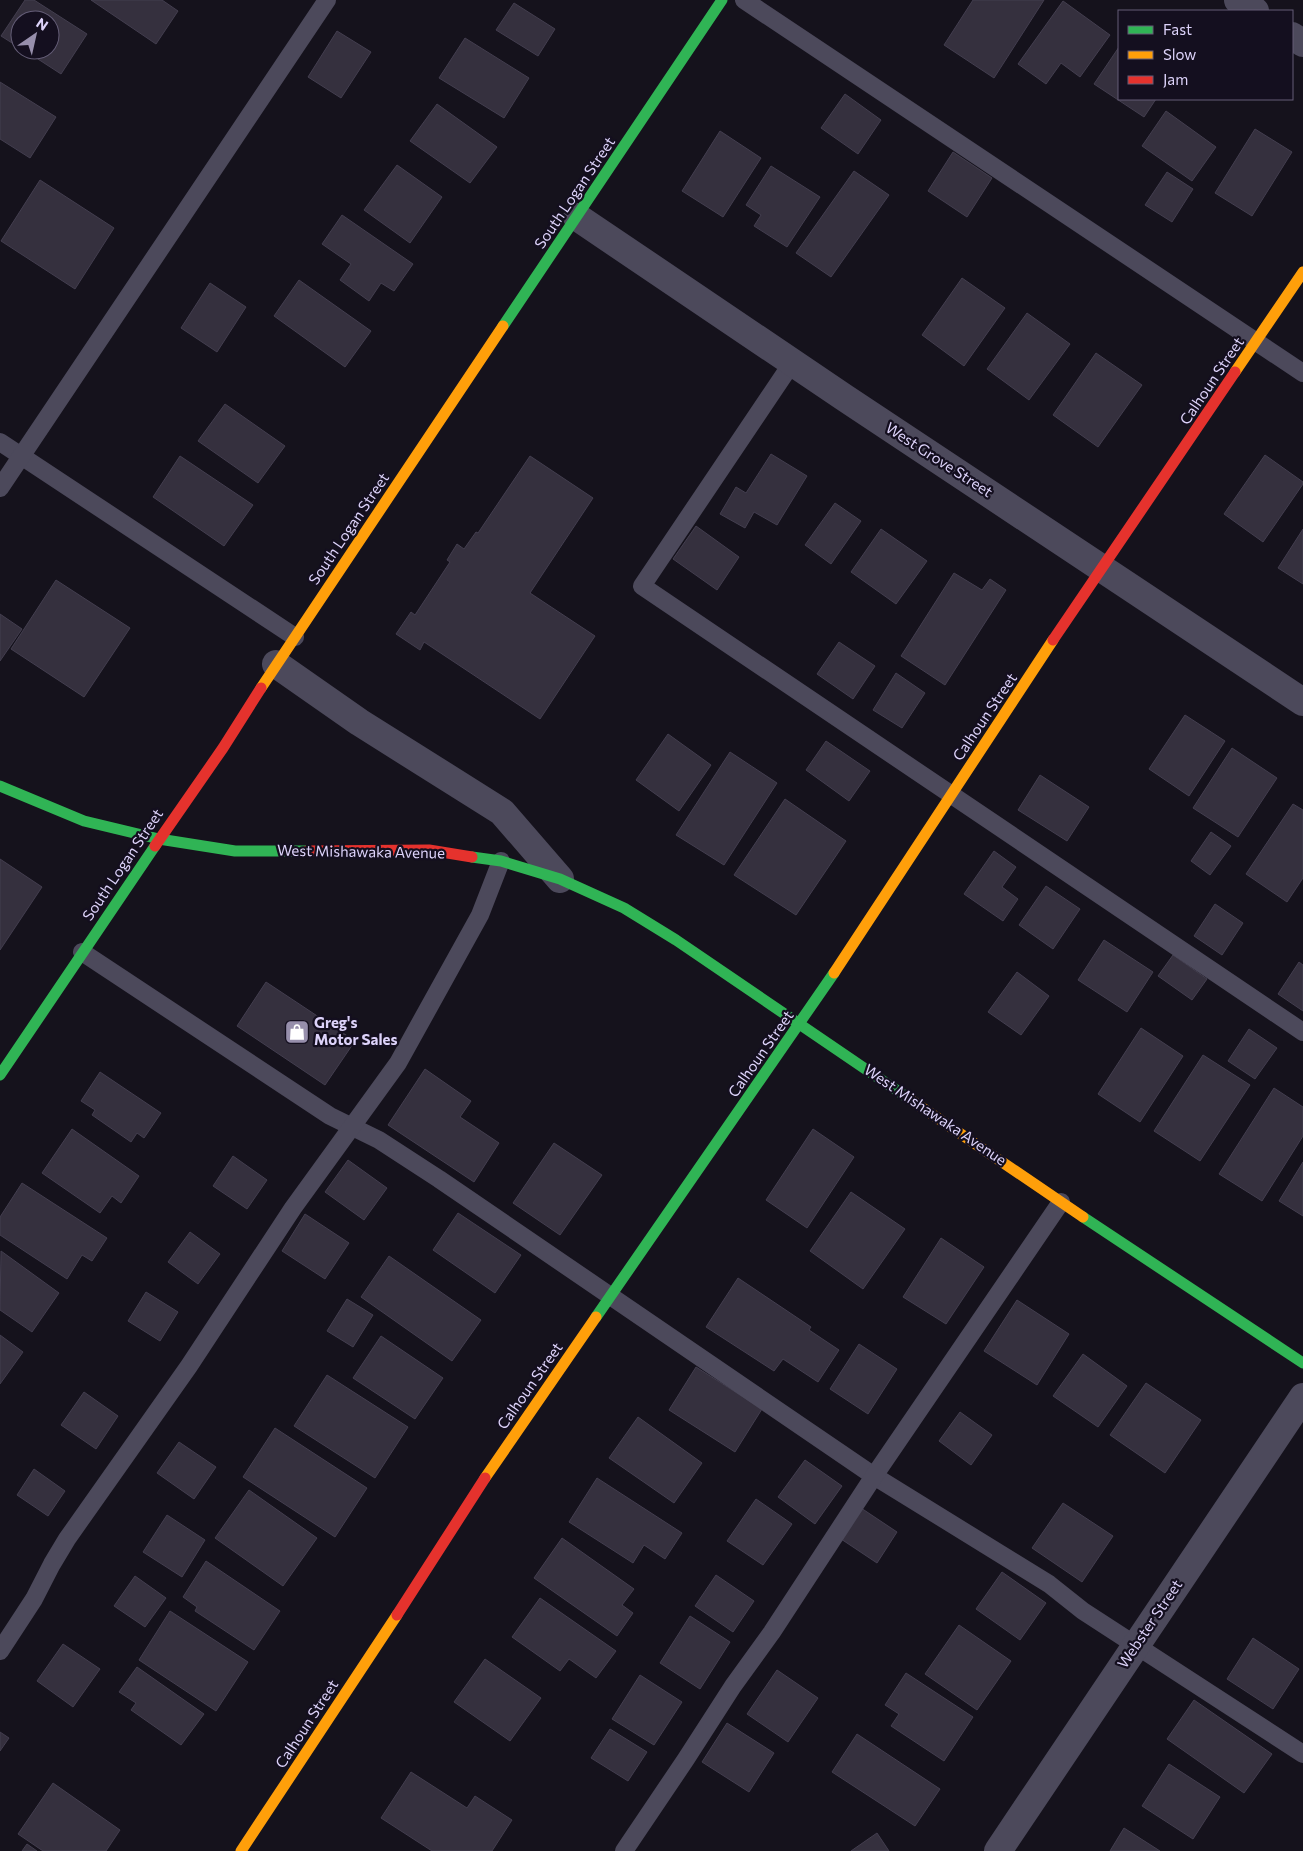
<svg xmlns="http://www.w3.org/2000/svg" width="1303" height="1851" font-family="Commissioner,sans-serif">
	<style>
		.building { fill: #35303e; stroke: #433e4f }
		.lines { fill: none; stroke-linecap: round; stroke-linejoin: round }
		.lane { stroke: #4c495b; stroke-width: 18 }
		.street { stroke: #4c495b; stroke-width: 28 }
		.fast { stroke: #30b455; stroke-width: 11 }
		.slow { stroke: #ff9f0a; stroke-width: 11 }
		.jam { stroke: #e5322d; stroke-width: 11 }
		.labels { text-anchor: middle; stroke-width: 4.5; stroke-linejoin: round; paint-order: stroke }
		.street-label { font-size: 15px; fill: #ddd3fa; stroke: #140f1f }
		.poi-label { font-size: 15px; font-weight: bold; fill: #ddd3fa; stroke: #140f1f; text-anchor: start }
	</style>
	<rect width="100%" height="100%" fill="#15121c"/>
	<!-- building -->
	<g class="building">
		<polygon points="25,0 34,0 87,34 61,74 24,50 50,50 50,20 20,20 20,48 1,36"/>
		<polygon points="91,0 162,0 178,11 156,44"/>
		<polygon points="973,0 1044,0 994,78 944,45"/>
		<polygon points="1063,1 1110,35 1080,77 1061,63 1046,84 1018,64"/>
		<polygon points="514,3 555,29 538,56 496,30"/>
		<polygon points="337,31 371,52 341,98 308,77"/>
		<polygon points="465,38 529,78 504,118 439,78"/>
		<polygon points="1119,47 1119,99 1156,99 1144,117 1094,84"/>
		<polygon points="0,82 56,117 30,158 0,139"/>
		<polygon points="845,94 881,120 858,154 821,128"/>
		<polygon points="437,104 497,147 470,183 410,141"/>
		<polygon points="1166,111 1216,147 1192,181 1142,146"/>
		<polygon points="1255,129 1292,152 1252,216 1215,193"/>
		<polygon points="720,131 761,158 723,217 682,191"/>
		<polygon points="953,152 992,178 967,217 928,191"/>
		<polygon points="397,165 442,197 410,243 364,210"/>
		<polygon points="771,166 820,197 787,247 754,226 761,215 746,205"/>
		<polygon points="854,171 889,195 831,277 796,253"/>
		<polygon points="1167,172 1193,189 1172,222 1145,205"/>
		<polygon points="40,180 114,228 75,289 1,241"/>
		<polygon points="342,215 413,264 394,291 381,283 369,301 340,280 351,264 322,244"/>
		<polygon points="962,278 1005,308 964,366 922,335"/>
		<polygon points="299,280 371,331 345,367 274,316"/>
		<polygon points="210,283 246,307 217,352 181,328"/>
		<polygon points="1027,313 1070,344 1029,400 987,369"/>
		<polygon points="1096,353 1142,385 1098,447 1053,415"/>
		<polygon points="225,404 285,446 258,483 198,441"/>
		<polygon points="771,454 807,476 777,525 754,512 745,528 720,514 736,487 746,493"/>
		<polygon points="1265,455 1303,482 1303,484 1263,542 1224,514"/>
		<polygon points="180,456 253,505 224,546 153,497"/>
		<polygon points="530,456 593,498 530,593 595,636 540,719 424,642 420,650 396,634 411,612 415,615 450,562 447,560 457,544 464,549 476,532 478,533"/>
		<polygon points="835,503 861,521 831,564 805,545"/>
		<polygon points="696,526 739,557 717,590 673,559"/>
		<polygon points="881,529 927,561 896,604 851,572"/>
		<polygon points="1303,529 1303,584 1278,568"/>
		<polygon points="954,573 982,590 990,579 1006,590 945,685 901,656"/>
		<polygon points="56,580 130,628 84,697 11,649"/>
		<polygon points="0,614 22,629 0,661"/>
		<polygon points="839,642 875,666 853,699 817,674"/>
		<polygon points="896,673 925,693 902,728 873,710"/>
		<polygon points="1185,715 1225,741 1189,796 1149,769"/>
		<polygon points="668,734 711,765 679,811 636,780"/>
		<polygon points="826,741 870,771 849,801 806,770"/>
		<polygon points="1232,748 1277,778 1238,837 1193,808"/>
		<polygon points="730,752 777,783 724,865 676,835"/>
		<polygon points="1040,775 1089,807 1067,841 1018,810"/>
		<polygon points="785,799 846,841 796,915 734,875"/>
		<polygon points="1293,804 1303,810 1303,878 1287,902 1246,874"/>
		<polygon points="1211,832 1231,846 1210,875 1191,861"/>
		<polygon points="994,851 1016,867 1002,887 1018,899 1003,921 964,894"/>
		<polygon points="0,859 42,887 0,950"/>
		<polygon points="1046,886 1080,909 1053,949 1019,925"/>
		<polygon points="1215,904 1243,923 1222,955 1194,936"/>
		<polygon points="1104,940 1153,972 1127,1012 1078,980"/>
		<polygon points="1173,955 1207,979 1192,1000 1158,976"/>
		<polygon points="1299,962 1303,965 1303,1011 1278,994"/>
		<polygon points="1017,972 1049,996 1021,1035 988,1012"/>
		<polygon points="266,982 355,1041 325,1085 237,1026"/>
		<polygon points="1141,1028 1183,1056 1140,1122 1098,1094"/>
		<polygon points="1249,1029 1277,1048 1255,1079 1228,1061"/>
		<polygon points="1203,1055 1250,1085 1200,1161 1154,1131"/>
		<polygon points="425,1069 471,1101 460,1117 499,1143 474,1182 388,1125"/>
		<polygon points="100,1072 161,1113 144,1138 137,1133 131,1142 92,1115 95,1110 81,1101"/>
		<polygon points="1274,1088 1303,1107 1303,1136 1262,1201 1219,1174"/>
		<polygon points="72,1129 139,1176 121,1203 112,1196 100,1213 42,1173"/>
		<polygon points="813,1129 854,1157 807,1228 766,1200"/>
		<polygon points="554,1143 602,1175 560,1235 513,1203"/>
		<polygon points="233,1156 267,1180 247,1209 213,1186"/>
		<polygon points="348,1160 387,1188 364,1220 325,1192"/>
		<polygon points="1303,1162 1303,1216 1279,1201"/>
		<polygon points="22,1183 107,1238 92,1261 82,1255 67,1279 0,1235 0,1217"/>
		<polygon points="851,1192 905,1229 863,1289 810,1251"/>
		<polygon points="458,1213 521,1255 495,1293 433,1250"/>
		<polygon points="305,1214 349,1243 325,1279 282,1251"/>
		<polygon points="190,1232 220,1254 198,1284 168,1262"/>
		<polygon points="941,1238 984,1267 946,1324 903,1297"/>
		<polygon points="1,1251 59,1293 32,1332 0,1310"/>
		<polygon points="389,1256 481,1320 452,1361 361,1297"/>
		<polygon points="738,1278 811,1327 809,1330 839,1350 818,1382 783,1359 774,1371 706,1327"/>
		<polygon points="146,1292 178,1312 160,1341 128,1321"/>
		<polygon points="347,1299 373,1315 353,1347 327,1331"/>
		<polygon points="1017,1300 1069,1334 1037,1385 984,1351"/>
		<polygon points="0,1335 23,1352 0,1384"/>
		<polygon points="381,1336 443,1378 415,1419 353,1378"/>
		<polygon points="859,1344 897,1369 868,1414 830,1389"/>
		<polygon points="1083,1354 1127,1386 1098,1427 1053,1396"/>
		<polygon points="696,1367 762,1409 735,1452 669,1410"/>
		<polygon points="327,1375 408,1427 375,1478 294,1426"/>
		<polygon points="1146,1383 1201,1420 1165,1473 1110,1435"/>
		<polygon points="84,1392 118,1416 96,1449 61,1425"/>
		<polygon points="960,1412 992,1435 971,1465 939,1441"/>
		<polygon points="638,1417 702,1463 674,1503 609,1458"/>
		<polygon points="275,1428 367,1488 335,1537 243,1477"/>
		<polygon points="179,1442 216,1467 194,1499 157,1473"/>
		<polygon points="805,1460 842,1486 815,1524 778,1497"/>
		<polygon points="34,1469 65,1491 48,1516 17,1495"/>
		<polygon points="597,1478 682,1533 665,1559 644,1545 633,1563 569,1522"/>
		<polygon points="249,1490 317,1538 283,1586 215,1538"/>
		<polygon points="756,1499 792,1524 763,1565 727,1541"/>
		<polygon points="1063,1503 1113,1536 1082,1582 1032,1548"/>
		<polygon points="861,1508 897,1532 877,1563 841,1539"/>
		<polygon points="167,1515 205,1540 182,1577 143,1552"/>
		<polygon points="562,1538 634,1589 622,1605 633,1613 617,1636 534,1578"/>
		<polygon points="206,1561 280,1611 254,1650 195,1611 197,1607 183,1597"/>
		<polygon points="1002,1572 1046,1603 1020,1640 976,1609"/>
		<polygon points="716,1575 754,1601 733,1632 695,1606"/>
		<polygon points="135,1576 166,1598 145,1627 114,1606"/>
		<polygon points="540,1598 616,1651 596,1678 569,1659 560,1671 512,1637"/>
		<polygon points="170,1611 248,1662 216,1711 139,1660"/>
		<polygon points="690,1616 730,1642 700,1689 660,1663"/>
		<polygon points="959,1625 1011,1661 977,1710 925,1674"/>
		<polygon points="1253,1638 1299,1669 1273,1709 1227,1679"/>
		<polygon points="63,1644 100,1669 73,1707 37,1681"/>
		<polygon points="485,1659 541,1698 510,1741 454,1702"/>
		<polygon points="137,1667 204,1714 181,1745 131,1710 136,1703 119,1692"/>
		<polygon points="777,1670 818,1698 788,1742 747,1714"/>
		<polygon points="906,1673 973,1717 944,1761 891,1726 899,1714 885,1705"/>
		<polygon points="640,1675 682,1702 654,1745 612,1719"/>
		<polygon points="1194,1700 1272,1754 1244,1793 1167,1739"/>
		<polygon points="727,1723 774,1753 749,1792 702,1762"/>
		<polygon points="610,1729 647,1752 628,1781 591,1758"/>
		<polygon points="0,1732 9,1738 0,1751"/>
		<polygon points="857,1734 940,1789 915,1826 832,1772"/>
		<polygon points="1169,1764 1220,1797 1193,1839 1142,1806"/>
		<polygon points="411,1772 467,1808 475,1796 512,1820 492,1851 432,1851 381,1818"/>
		<polygon points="53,1783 120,1830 106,1851 43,1851 18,1834"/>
		<polygon points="1124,1828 1160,1851 1110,1851"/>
		<polygon points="877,1833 889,1851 851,1851"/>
		<polygon points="27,1844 37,1851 22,1851"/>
	</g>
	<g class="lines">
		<!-- lane -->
		<g class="lane">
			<polyline points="744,0 1303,373"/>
			<polyline points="792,363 642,586 1303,1032"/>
			<polyline points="0,442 295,637"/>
			<polyline points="0,488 327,0"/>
			<polyline points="82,952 330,1116 379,1140 439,1179 874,1476 1049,1584 1083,1611 1303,1754"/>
			<polyline points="0,1651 34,1599 52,1564 67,1539 189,1366 293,1208 398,1063 480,915 501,861"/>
			<polyline points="624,1851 686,1759 733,1686 772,1632 874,1476 1061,1202"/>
		</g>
		<!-- street -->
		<g class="street">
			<polyline points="1238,0 1255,11"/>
			<polyline points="1292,36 1303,43"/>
			<polyline points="577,217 845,398 1303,702"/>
			<polyline points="276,664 359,722 502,812 560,879"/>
			<polyline points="998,1851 1303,1397"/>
		</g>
		<!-- fast -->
		<g class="fast">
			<polyline points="503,326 722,0"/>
			<polyline points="0,786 84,821 159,839 235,851 307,851"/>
			<polyline points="472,857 501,861 560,879 624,908 676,940 908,1098"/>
			<polyline points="0,1075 155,846"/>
			<polyline points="1083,1217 1303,1363"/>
			<polyline points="596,1317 834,973"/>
		</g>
		<!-- slow -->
		<g class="slow">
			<polyline points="1235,372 1303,272"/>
			<polyline points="261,688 503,326"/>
			<polyline points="834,973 1053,640"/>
			<polyline points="908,1098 1083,1217"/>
			<polyline points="485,1478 596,1317"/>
			<polyline points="241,1851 397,1615"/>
		</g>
		<!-- jam -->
		<g class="jam">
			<polyline points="1053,640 1235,372"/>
			<polyline points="155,846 223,748 261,688"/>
			<polyline points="307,851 429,850 472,857"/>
			<polyline points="397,1615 485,1478"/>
		</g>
	</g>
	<!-- icons -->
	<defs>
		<symbol id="shop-square" viewBox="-11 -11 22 22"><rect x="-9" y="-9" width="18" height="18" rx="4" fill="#978fac" stroke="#140f1f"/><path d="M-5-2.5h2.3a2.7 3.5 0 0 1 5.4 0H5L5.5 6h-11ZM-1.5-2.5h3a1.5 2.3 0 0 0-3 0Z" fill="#fff"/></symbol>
	</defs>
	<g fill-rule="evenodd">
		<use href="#shop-square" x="283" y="1018" width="28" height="28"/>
	</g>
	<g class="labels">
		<!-- street labels -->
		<g class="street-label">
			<text transform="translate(575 193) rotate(-56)" y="5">South Logan Street</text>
			<text transform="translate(1212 381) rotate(-56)" y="5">Calhoun Street</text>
			<text transform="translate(939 460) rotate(33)" y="5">West Grove Street</text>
			<text transform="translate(349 529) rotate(-56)" y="5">South Logan Street</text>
			<text transform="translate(985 717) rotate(-56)" y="5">Calhoun Street</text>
			<text transform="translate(361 852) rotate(1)" y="5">West Mishawaka Avenue</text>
			<text transform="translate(123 865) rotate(-56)" y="5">South Logan Street</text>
			<text transform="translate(761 1054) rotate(-55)" y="5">Calhoun Street</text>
			<text transform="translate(935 1115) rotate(34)" y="5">West Mishawaka Avenue</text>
			<text transform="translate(530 1386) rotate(-55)" y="5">Calhoun Street</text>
			<text transform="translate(1150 1624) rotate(-56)" y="5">Webster Street</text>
			<text transform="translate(307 1724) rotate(-57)" y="5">Calhoun Street</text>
		</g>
		<!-- poi labels -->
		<g class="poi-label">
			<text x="314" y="1028">Greg's<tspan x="314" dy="17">Motor Sales</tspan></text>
		</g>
	</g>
	<!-- legend -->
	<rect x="1118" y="10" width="175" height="90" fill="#140f1f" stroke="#645d77"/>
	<rect x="1128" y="26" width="25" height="8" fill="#30b455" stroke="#645d77"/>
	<text x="1163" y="35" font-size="15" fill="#ddd3fa">Fast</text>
	<rect x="1128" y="51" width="25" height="8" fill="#ff9f0a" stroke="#645d77"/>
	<text x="1163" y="60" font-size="15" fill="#ddd3fa">Slow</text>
	<rect x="1128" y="76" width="25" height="8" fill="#e5322d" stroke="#645d77"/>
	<text x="1163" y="85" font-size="15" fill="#ddd3fa">Jam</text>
	<!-- north arrow -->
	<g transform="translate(35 35) rotate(34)"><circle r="24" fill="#140f1f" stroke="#645d77"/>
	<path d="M0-4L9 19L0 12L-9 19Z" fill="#978fac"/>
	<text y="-8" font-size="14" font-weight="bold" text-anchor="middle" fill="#ddd3fa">N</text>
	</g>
</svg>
